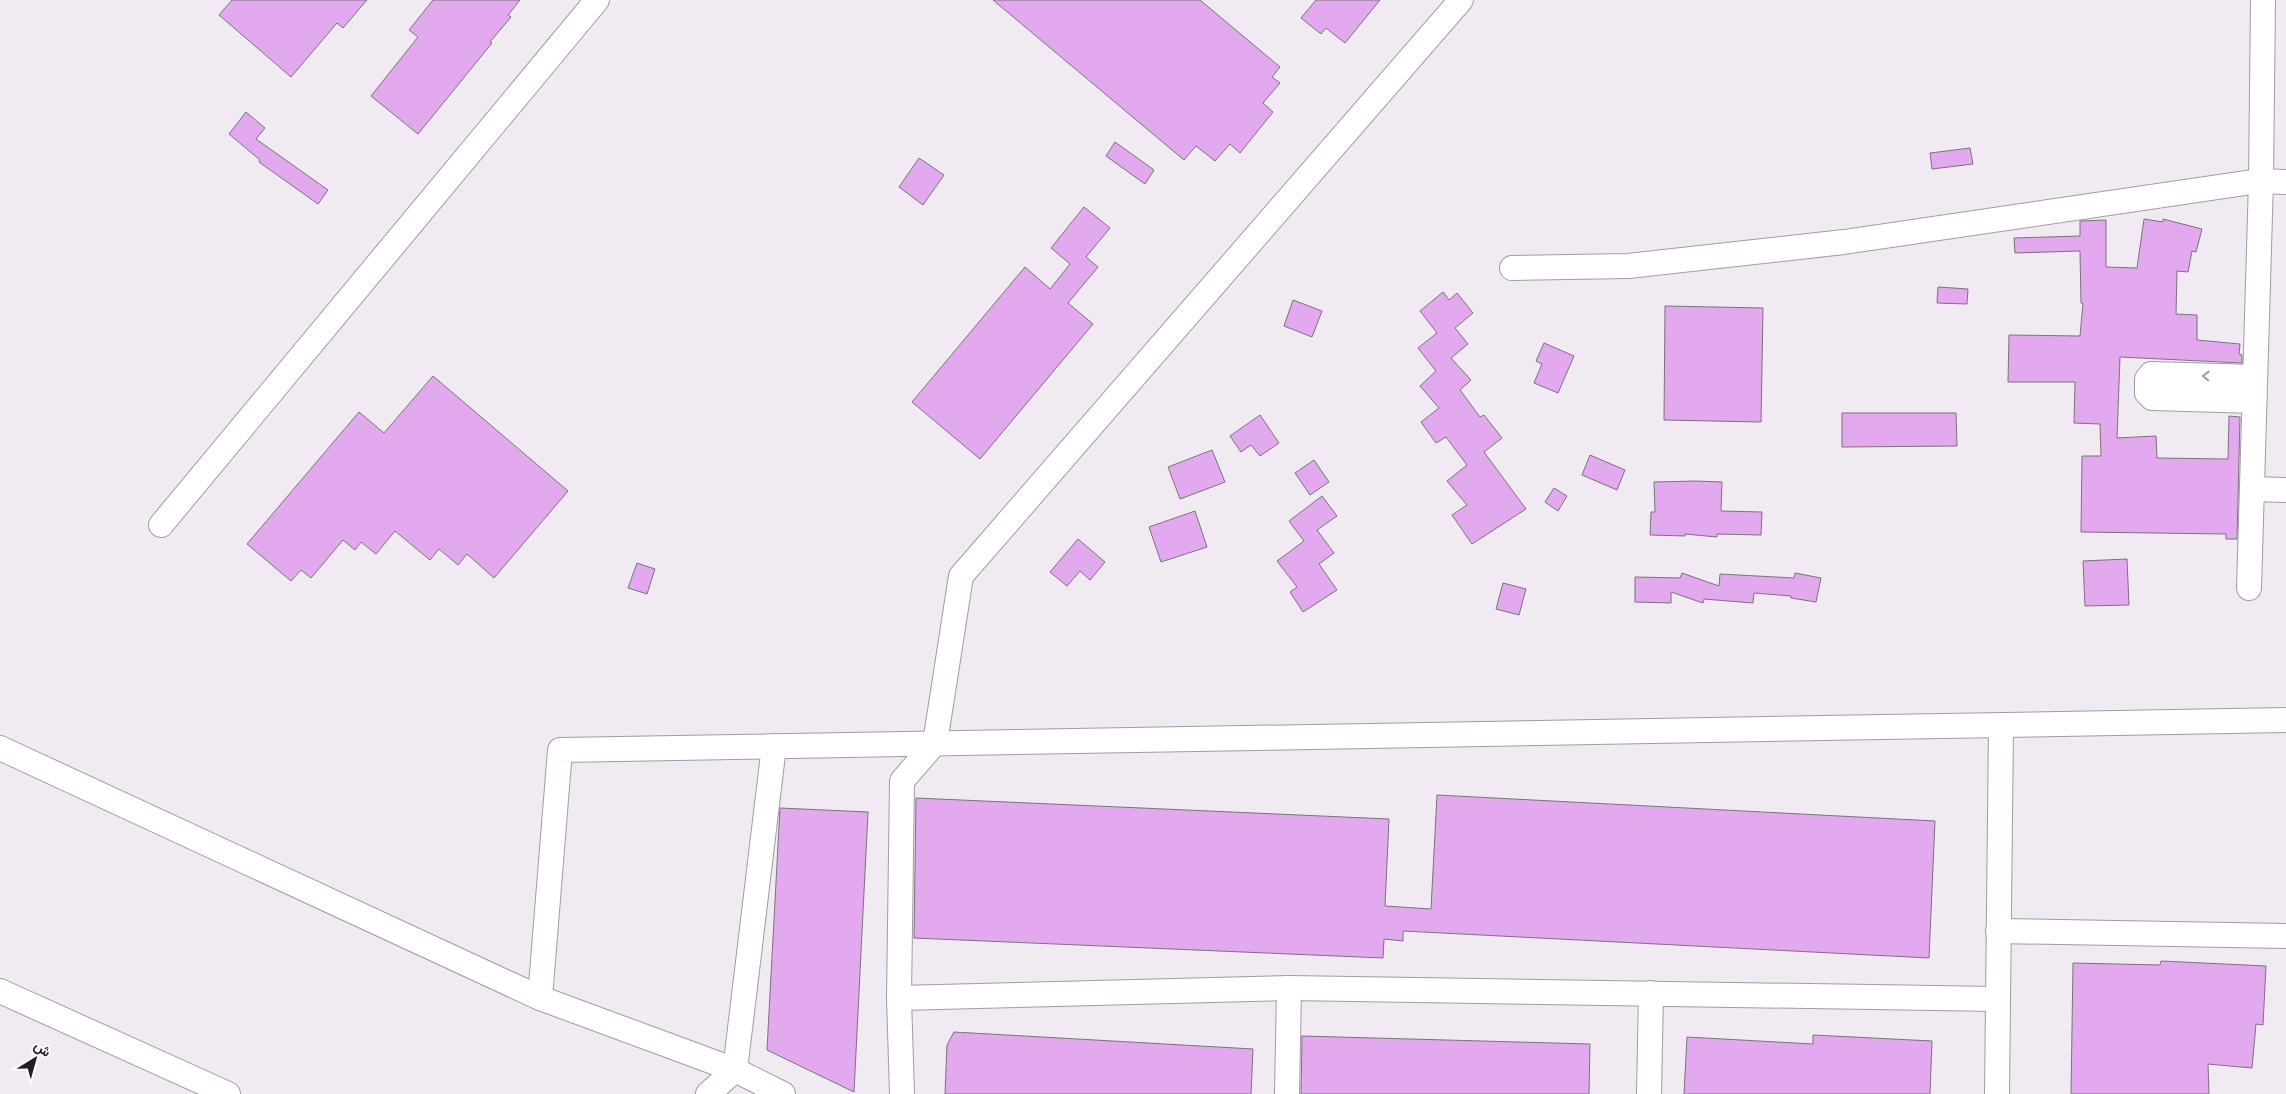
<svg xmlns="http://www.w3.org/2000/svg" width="2286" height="1094" font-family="'PT Serif',Vazirmatn,serif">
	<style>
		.building { fill: #e3a9ef; stroke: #7a737b }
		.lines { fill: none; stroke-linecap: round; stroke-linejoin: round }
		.minor-casing { stroke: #a19ba3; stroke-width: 26 }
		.minor { stroke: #fff; stroke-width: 24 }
		.oneway { stroke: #9b9a9b }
	</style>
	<rect width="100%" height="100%" fill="#f2eaf3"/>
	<!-- building -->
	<g class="building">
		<polygon points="232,0 367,0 343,28 337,23 291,77 219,15"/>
		<polygon points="433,0 520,0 508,15 511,17 490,42 492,43 418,134 371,96 418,37 409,30"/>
		<polygon points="993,0 1200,0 1280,67 1272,77 1280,83 1263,103 1273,112 1240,153 1230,144 1215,161 1196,146 1184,160"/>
		<polygon points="1316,0 1380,0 1345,43 1326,28 1321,34 1301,18"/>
		<polygon points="246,112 265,128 256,139 328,190 318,204 259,162 260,160 229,134"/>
		<polygon points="1115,142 1154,170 1145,184 1106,156"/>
		<polygon points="1970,148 1973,164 1932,169 1930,153"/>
		<polygon points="919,158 944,175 923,205 899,187"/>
		<polygon points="1084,207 1110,228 1086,257 1098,267 1068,303 1093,324 980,459 912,402 1025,267 1050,289 1070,264 1051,248"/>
		<polygon points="2144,219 2163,222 2163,219 2202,229 2196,252 2192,251 2188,272 2177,271 2176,314 2197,315 2197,340 2240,344 2239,354 2242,355 2242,363 2120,357 2117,438 2156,436 2157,458 2228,459 2229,416 2240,417 2237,539 2226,539 2226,534 2081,532 2082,456 2101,456 2100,424 2074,423 2075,382 2008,382 2009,335 2080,336 2083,303 2081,303 2080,251 2015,253 2014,238 2080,236 2080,221 2106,220 2106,267 2137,268"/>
		<polygon points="1938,287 1968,289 1967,304 1937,303"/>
		<polygon points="1443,292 1449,300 1457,293 1473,313 1455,328 1468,344 1451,358 1471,380 1460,390 1480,417 1484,415 1502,438 1484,452 1526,509 1472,544 1452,515 1467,505 1447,481 1467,465 1446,437 1436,443 1421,422 1439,408 1420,386 1436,371 1418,348 1437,333 1420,311"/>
		<polygon points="1293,300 1322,311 1312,337 1284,326"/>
		<polygon points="1665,306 1763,308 1761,422 1664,420"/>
		<polygon points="1544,343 1574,356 1558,393 1534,383 1542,364 1536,361"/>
		<polygon points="433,376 568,491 494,578 467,554 458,565 439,549 430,560 395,531 376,554 361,542 355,550 343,540 311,578 301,570 291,581 247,544 359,412 384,433"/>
		<polygon points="1842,413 1956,413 1957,446 1842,447"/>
		<polygon points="1260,415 1279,443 1260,456 1251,445 1241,452 1230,436"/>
		<polygon points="1212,450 1225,482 1180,499 1168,467"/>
		<polygon points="1590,455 1625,470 1617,490 1582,475"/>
		<polygon points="1314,460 1329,482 1310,495 1295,473"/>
		<polygon points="1696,481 1722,482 1721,511 1762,512 1761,535 1717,534 1717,537 1685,534 1685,536 1650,535 1651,512 1655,512 1654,482"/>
		<polygon points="1554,488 1567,496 1558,511 1545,502"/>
		<polygon points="1322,496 1337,516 1317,530 1334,553 1319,564 1337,590 1303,612 1290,592 1297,587 1277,561 1304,541 1289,521"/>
		<polygon points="1195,511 1207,547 1161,562 1149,527"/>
		<polygon points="1078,539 1105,562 1090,580 1080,571 1067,586 1050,572"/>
		<polygon points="2127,559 2129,605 2085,606 2083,561"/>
		<polygon points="637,563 655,569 647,594 628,588"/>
		<polygon points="1682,573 1719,586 1720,574 1794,578 1795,573 1821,578 1816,602 1791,598 1791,596 1754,593 1753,603 1704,599 1703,603 1671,592 1671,603 1635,602 1635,577 1680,578"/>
		<polygon points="1503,583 1526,589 1519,615 1496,609"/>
		<polygon points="1437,795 1935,821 1929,958 1403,931 1403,941 1384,939 1383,958 914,938 916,798 1389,819 1385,906 1431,909"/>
		<polygon points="780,808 868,812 854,1092 767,1050"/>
		<polygon points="2161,961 2266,966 2263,1025 2256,1024 2252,1068 2208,1064 2209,1094 2071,1094 2073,963 2160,965"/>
		<polygon points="954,1032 1253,1049 1251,1094 945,1094 947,1045"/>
		<polygon points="1813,1035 1932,1041 1930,1094 1684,1094 1687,1037 1813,1044"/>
		<polygon points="1302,1036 1590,1044 1589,1094 1301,1094"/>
	</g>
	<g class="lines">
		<defs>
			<g id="minor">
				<polyline points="1512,268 1628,266 1844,242 2259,181 2286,182"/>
				<polyline points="2254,401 2152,398 2147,393 2147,379 2151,374 2255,377"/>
				<polyline points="2252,489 2286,490"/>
				<polyline points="161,525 597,0"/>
				<polyline points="2249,588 2261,181 2263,0"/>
				<polyline points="0,748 540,998 735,1070 783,1094"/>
				<polyline points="1998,931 2286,936"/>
				<polyline points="0,991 228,1094"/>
				<polyline points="540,998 560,750 2286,720"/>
				<polyline points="899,998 902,781 935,743 961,576 1461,0"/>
				<polyline points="708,1094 735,1070 774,746"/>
				<polyline points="902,1094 899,998 1289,988 1997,999"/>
				<polyline points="1287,1094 1289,988"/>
				<polyline points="1649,1094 1651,993"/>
				<polyline points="1997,1094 2001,725"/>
			</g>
		</defs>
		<!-- minor casing -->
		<use href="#minor" class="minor-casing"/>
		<!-- minor -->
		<use href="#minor" class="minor"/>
	</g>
	<!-- one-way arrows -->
	<defs><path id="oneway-chevron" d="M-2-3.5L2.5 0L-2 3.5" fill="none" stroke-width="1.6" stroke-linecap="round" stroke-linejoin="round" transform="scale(1.25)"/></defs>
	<use class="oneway" href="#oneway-chevron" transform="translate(2206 376) rotate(-179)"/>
	<!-- north arrow -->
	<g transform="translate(35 1059) rotate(37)" stroke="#fef8ff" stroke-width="4" paint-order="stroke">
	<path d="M0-4L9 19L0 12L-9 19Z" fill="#211e21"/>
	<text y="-8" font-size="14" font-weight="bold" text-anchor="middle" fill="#211e21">ش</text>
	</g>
</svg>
